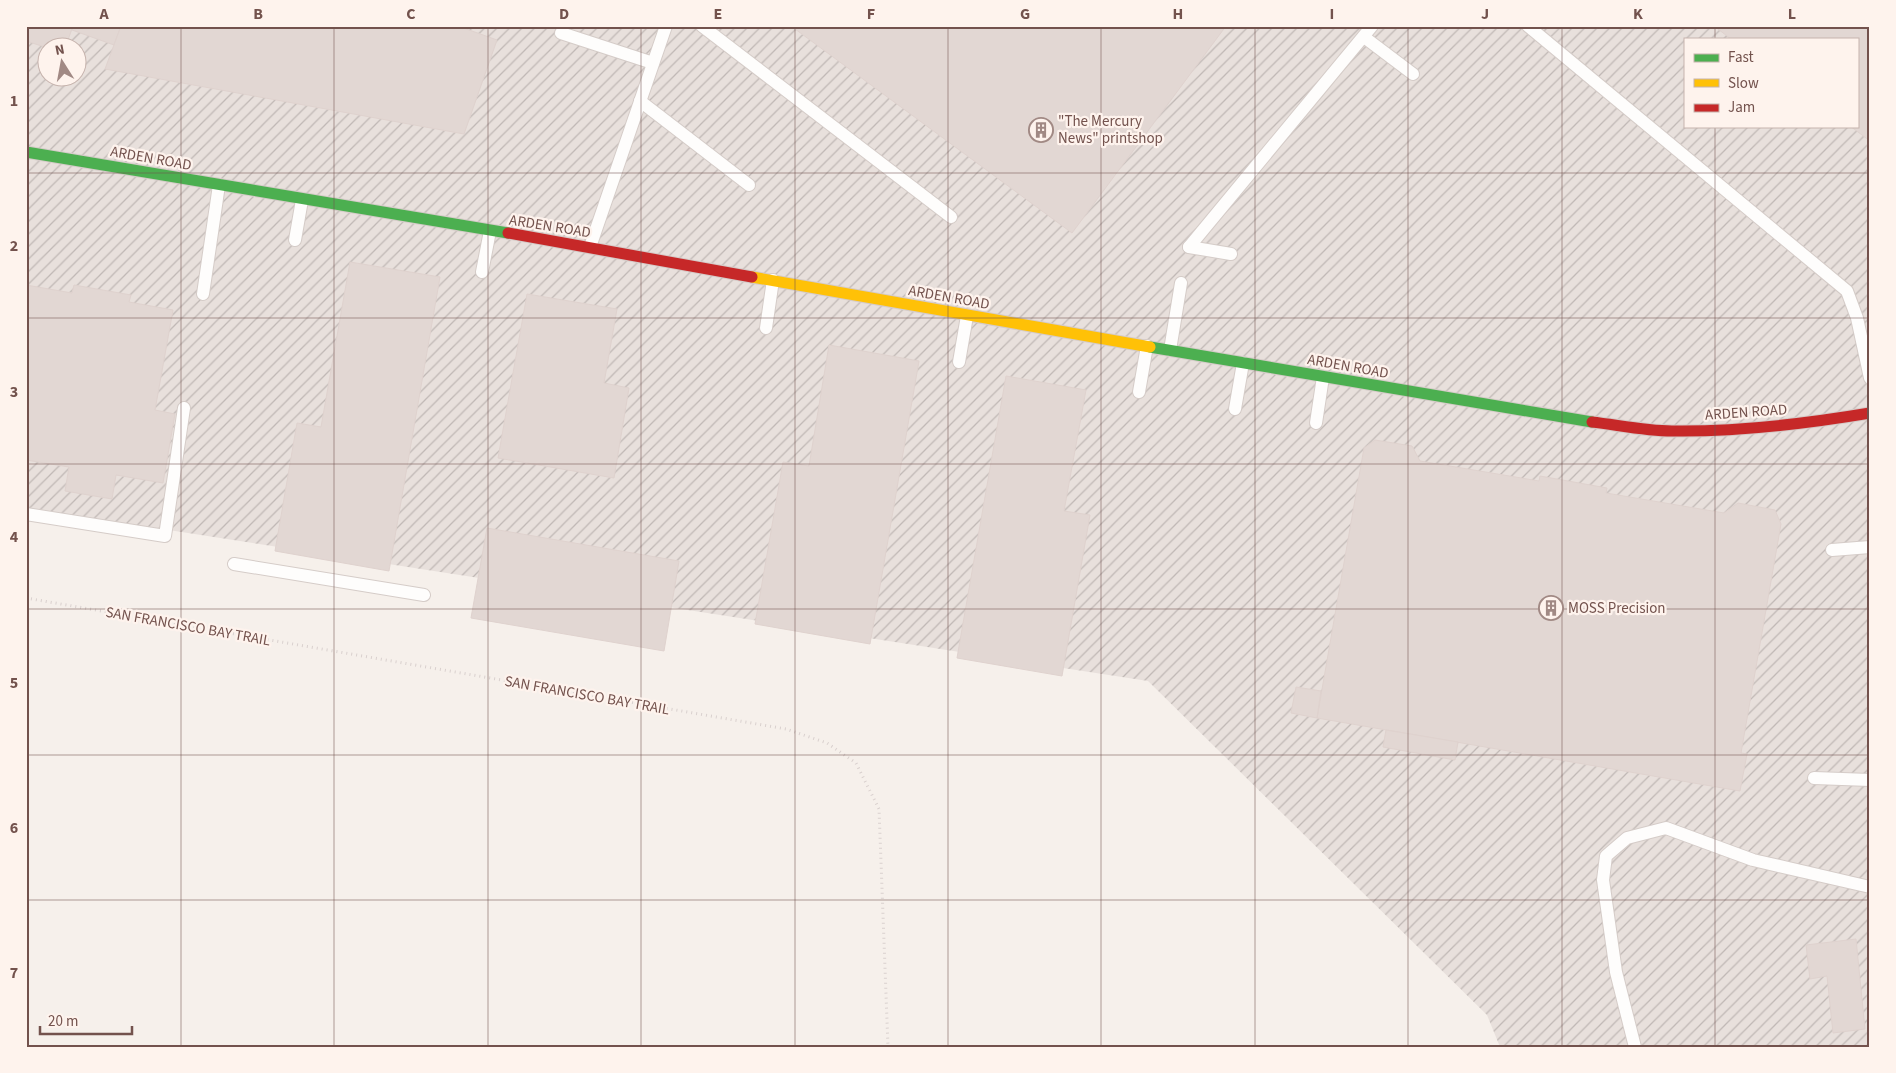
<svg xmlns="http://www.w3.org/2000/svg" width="1896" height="1073" font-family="'Source Sans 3',sans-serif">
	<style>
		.industrial { fill: url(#industrial-furrows); fill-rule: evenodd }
		.building { fill: #e2d7d3; stroke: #dfd2ce }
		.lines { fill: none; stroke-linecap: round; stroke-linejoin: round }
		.lane-casing { stroke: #d5ccc8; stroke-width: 14 }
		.fast-casing { stroke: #d5cbc8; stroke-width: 13 }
		.slow-casing { stroke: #d5cbc8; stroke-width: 13 }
		.jam-casing { stroke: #d5cbc8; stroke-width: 13 }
		.path { stroke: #d9d0ce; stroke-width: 3; stroke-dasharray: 1 4; stroke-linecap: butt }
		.lane { stroke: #fefdfc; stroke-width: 12 }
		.fast { stroke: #4caf50; stroke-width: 11 }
		.slow { stroke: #ffc107; stroke-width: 11 }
		.jam { stroke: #c62828; stroke-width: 11 }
		.grid { fill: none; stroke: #73524d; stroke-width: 1; stroke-opacity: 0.55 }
		.labels { text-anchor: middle; stroke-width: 4.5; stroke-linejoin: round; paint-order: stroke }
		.poi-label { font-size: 15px; fill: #73524d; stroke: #fef3ed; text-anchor: start }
		.street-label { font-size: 15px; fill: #73524d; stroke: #fef3ed }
		.neatline { fill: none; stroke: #73524d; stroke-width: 2 }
		.grid-label { font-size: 16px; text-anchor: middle; font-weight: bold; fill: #73524d }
	</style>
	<defs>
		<pattern id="industrial-furrows" width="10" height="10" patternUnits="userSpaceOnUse" patternTransform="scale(1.25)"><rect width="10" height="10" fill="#e8e0dc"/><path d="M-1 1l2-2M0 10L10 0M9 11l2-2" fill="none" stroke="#c0b8b5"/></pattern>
	</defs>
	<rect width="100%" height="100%" fill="#f6f0eb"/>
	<!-- industrial -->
	<path class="industrial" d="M26,26H1870V1047H1500L1487,1015L1148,681L26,508ZM1685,39H1857V126H1685ZM48,48H78V78H48Z"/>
	<!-- building -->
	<g class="building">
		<polygon points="26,26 73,26 65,48 48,48 26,41"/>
		<polygon points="73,26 121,26 114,45 72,30"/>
		<polygon points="121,26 458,26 497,40 464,134 105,69"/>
		<polygon points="791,26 1226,26 1072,233"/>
		<polygon points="1714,26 1870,26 1870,141 1850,126 1857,126 1857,39 1731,39"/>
		<polygon points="350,262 440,277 389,571 275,551 297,423 321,427"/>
		<polygon points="26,285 72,293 74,285 131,295 129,302 173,310 155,410 175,414 163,483 116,475 112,499 65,491 69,467 26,460"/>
		<polygon points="527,294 617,309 604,383 629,388 614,478 498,458"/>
		<polygon points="829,345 919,361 870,644 755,624 783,462 809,466"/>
		<polygon points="1006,376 1086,390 1064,511 1090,515 1062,676 957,658"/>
		<polygon points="1375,440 1412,446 1420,461 1539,481 1540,476 1607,488 1606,493 1724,513 1738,503 1775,510 1781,524 1741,753 1747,754 1740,791 1317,718 1364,448"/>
		<polygon points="487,528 679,561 664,651 471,618"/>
		<polygon points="1296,687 1321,691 1317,718 1291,713"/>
		<polygon points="1386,730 1458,742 1455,760 1383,747"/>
		<polygon points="1856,939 1865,1029 1833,1033 1827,976 1810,979 1806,945"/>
	</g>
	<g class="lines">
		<defs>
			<g id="lane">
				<polyline points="702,26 951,217"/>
				<polyline points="1528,26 1847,291 1857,318 1870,378"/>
				<polyline points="561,33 653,63"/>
				<polyline points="1364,37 1413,74"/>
				<polyline points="640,101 749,185"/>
				<polyline points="295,240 302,200"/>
				<polyline points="590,247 666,26"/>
				<polyline points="1189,247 1372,26"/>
				<polyline points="1189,247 1231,254"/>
				<polyline points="482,272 490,231"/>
				<polyline points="203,294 219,185"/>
				<polyline points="766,328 773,280"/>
				<polyline points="1170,350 1181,283"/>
				<polyline points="959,362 967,316"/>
				<polyline points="1139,392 1147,346"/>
				<polyline points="1235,409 1243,363"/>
				<polyline points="1316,423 1323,377"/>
				<polyline points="26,514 165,536 184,408"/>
				<polyline points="1832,550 1870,547"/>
				<polyline points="234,564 424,595"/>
				<polyline points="1814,778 1870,780"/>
				<polyline points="1635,1047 1616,972 1603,880 1606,856 1627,838 1666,828 1753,860 1870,887"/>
			</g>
			<g id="fast">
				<polyline points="26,152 508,233"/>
				<polyline points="1150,347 1592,422"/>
			</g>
			<polyline id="slow" points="752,277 1150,347"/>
			<g id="jam">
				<polyline points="508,233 752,277"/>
				<path d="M1592,422C1618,425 1645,431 1672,431C1738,432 1804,424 1870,413"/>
			</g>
		</defs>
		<!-- lane casing -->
		<use href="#lane" class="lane-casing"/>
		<!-- fast casing -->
		<use href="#fast" class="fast-casing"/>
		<!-- slow casing -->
		<use href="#slow" class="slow-casing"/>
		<!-- jam casing -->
		<use href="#jam" class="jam-casing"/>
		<!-- path -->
		<polyline class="path" points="26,598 786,729 827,743 856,763 879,809 888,1047"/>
		<!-- lane -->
		<use href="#lane" class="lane"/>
		<!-- fast -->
		<use href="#fast" class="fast"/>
		<!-- slow -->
		<use href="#slow" class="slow"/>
		<!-- jam -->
		<use href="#jam" class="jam"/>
	</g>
	<!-- grid -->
	<path class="grid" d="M181,26V1047M334,26V1047M488,26V1047M641,26V1047M795,26V1047M948,26V1047M1101,26V1047M1255,26V1047M1408,26V1047M1562,26V1047M1715,26V39M1715,126V1047M26,173H1870M26,318H1870M26,464H1870M26,609H1870M26,755H1870M26,900H1870"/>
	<!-- icons -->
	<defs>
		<symbol id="building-ring" viewBox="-11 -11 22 22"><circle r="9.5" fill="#fef3ed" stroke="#a18984" stroke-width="1.5"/><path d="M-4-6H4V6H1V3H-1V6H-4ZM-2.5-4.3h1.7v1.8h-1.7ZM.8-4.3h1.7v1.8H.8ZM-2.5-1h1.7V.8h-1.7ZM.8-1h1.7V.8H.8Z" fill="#a18984"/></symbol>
	</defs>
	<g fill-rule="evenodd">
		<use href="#building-ring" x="1027" y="116" width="28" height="28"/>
		<use href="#building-ring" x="1537" y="594" width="28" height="28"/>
	</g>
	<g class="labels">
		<!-- poi labels -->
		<g class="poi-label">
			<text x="1058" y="126">"The Mercury<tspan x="1058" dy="17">News" printshop</tspan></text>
			<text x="1568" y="613">MOSS Precision</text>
		</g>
		<!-- street labels -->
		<g class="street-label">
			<text transform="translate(151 158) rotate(10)" y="5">ARDEN ROAD</text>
			<text transform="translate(550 226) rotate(9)" y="5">ARDEN ROAD</text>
			<text transform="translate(949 297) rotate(10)" y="5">ARDEN ROAD</text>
			<text transform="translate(1348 366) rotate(10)" y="5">ARDEN ROAD</text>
			<text transform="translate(1746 412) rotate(-4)" y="5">ARDEN ROAD</text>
			<text transform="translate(188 626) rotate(10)" y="5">SAN FRANCISCO BAY TRAIL</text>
			<text transform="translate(587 695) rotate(10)" y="5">SAN FRANCISCO BAY TRAIL</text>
		</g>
	</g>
	<!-- border -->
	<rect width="1896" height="1073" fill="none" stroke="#fef3ed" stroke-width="55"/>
	<!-- legend -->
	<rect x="1684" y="38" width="175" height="90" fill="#fef3ed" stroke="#c6b3ad"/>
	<rect x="1694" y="54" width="25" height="8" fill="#4caf50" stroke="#c6b3ad"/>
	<text x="1728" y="62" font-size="15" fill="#73524d">Fast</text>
	<rect x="1694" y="79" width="25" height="8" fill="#ffc107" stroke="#c6b3ad"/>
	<text x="1728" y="88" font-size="15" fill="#73524d">Slow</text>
	<rect x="1694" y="104" width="25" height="8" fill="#c62828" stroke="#c6b3ad"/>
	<text x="1728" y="112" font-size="15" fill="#73524d">Jam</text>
	<!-- north arrow -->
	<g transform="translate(62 62) rotate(349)"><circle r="24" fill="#fef3ed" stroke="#c6b3ad"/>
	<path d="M0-4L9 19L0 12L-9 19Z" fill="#a18984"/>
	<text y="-8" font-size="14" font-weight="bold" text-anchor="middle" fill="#73524d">N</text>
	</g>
	<!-- scale -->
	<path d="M40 1026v8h92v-8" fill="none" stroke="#73524d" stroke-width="2.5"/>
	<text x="48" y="1026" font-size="15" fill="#73524d" stroke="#fef3ed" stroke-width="4" paint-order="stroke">20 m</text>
	<rect x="28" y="28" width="1840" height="1018" class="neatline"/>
	<g class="grid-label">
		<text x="104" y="19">A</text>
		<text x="258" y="19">B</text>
		<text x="411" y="19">C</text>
		<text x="564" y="19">D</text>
		<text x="718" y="19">E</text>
		<text x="871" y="19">F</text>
		<text x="1025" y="19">G</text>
		<text x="1178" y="19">H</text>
		<text x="1332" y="19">I</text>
		<text x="1485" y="19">J</text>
		<text x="1638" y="19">K</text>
		<text x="1792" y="19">L</text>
		<text x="14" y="106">1</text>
		<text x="14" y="251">2</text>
		<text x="14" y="397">3</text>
		<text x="14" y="542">4</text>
		<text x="14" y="688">5</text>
		<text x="14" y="833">6</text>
		<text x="14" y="978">7</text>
	</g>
</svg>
